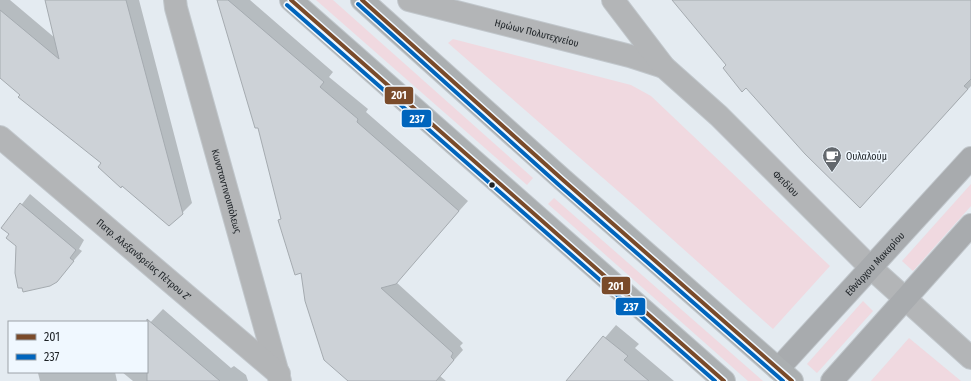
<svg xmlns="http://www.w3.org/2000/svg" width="971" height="381" font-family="'Fira Sans Condensed',sans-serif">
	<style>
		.green { fill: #f0d9e0 }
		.shadow { fill: #0003 }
		.building { fill: #cdd2d7; stroke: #a5abb0 }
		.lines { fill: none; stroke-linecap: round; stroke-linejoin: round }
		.street-casing { stroke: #c1c7cc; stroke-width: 24 }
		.secondary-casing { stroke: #c1c7cc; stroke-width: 24 }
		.primary-casing { stroke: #c1c7cc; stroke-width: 24 }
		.street { stroke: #b3b5b7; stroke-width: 22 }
		.secondary { stroke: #a8abae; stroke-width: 22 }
		.primary { stroke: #abafb1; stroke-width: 22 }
		.bus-1-casing { stroke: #f0f8ff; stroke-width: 7 }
		.bus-2-casing { stroke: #f0f8ff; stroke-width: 7 }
		.bus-1 { stroke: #7a4b2a; stroke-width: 4 }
		.bus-2 { stroke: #0065bd; stroke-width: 4 }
		.bus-dot { fill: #1d2226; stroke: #f0f8ff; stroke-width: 1.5 }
		.labels { text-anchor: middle; stroke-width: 3; stroke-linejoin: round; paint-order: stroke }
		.street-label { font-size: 10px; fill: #1d2226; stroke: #f0f8ff }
		.poi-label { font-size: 10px; fill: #1d2226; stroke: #f0f8ff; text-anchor: start }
		.line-badge { stroke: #f0f8ff; stroke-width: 1.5 }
		.badge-label { font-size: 11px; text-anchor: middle; font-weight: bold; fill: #fff }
	</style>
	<rect width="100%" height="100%" fill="#e4ebf1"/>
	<!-- green -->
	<g class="green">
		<polygon points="316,0 333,0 533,178 527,185"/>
		<polygon points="453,39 631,85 651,96 830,266 773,329 634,205 448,43"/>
		<polygon points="971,184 971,206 913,271 902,261"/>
		<polygon points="554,198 763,381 748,381 548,204"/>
		<polygon points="863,301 873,311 817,373 807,364"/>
		<polygon points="909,338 961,381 871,381"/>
	</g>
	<!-- shadow -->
	<g class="shadow">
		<polygon points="0,0 10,0 55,38 46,0 139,0 192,203 182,213 122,185 102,163 0,77"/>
		<polygon points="219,0 250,0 333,72 329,77 368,109 366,112 468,201 396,282 463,343 460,346 463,350 440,376 446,381 350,381 302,272 282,218 258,126"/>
		<polygon points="673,0 971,0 971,86 860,207 727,65"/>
		<polygon points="30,194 84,240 79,249 82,251 56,281 17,246 10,234 3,228"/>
		<polygon points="163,309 231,368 234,366 246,375 248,381 133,381 122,372 147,372 147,326"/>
		<polygon points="616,325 639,344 635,348 674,381 568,381"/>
		<polygon points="39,372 115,372 117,381 40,381 38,373"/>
	</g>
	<!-- building -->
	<g class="building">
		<polygon points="45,0 126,0 183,214 169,226 122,186 121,188 98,167 101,163 18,97 20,95 0,78 0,10 59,59"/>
		<polygon points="217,0 228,0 324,82 320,87 358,119 357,122 459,211 396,284 381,288 453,353 451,357 454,360 436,381 348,381 324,360 305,301 301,273 295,275 278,220 281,219 258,128 255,128"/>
		<polygon points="672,0 971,0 971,79 964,86 968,89 860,208 805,154 746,88 742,92 723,68 726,65"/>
		<polygon points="20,203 76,250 70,258 74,261 57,282 50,286 23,292 22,288 18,288 15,273 16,246 6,238 9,234 1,228"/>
		<polygon points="147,319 220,381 147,381"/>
		<polygon points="603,336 628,356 624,360 649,381 566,381"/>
	</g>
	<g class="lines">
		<defs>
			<g id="street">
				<path id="s1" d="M175,0L176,8L280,381"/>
				<path id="s2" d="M409,0L630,56L664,67"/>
				<path id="s3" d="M613,0L664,67L719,116L870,267L971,358"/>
				<path id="s4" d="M0,137L279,374"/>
			</g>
			<g id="secondary">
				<path id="s5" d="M778,369L971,158"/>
				<polyline points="832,381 971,225"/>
			</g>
			<g id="primary">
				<polyline points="291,0 724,381"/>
				<polyline points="362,0 563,180 792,381"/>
			</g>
		</defs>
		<!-- street casing -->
		<use href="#street" class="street-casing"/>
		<!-- secondary casing -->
		<use href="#secondary" class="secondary-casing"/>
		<!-- primary casing -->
		<use href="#primary" class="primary-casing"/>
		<!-- street -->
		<use href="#street" class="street"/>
		<!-- secondary -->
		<use href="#secondary" class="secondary"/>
		<!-- primary -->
		<use href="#primary" class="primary"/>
		<defs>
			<g id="bus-1">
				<polyline points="291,0 724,381"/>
				<polyline points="362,0 563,180 792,381"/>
			</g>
			<g id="bus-2">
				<polyline points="358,4 559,185 783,381"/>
				<polyline points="287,5 715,381"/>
			</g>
		</defs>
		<!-- bus-1 casing -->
		<use href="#bus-1" class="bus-1-casing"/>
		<!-- bus-2 casing -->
		<use href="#bus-2" class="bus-2-casing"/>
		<!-- bus-1 -->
		<use href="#bus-1" class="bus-1"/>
		<!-- bus-2 -->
		<use href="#bus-2" class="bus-2"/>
	</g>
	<!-- icons -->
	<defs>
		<symbol id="cafe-pin" viewBox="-11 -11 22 30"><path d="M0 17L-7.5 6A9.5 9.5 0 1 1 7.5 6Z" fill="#63686d" stroke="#f0f8ff"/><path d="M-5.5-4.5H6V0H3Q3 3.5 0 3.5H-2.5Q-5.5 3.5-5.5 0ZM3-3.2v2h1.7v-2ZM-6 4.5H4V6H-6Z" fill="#fff"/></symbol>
	</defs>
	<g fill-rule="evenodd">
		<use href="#cafe-pin" x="821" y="145" width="22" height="30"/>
	</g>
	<!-- markers -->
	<circle class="bus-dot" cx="492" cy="185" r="3.5"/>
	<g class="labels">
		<!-- street labels -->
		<g class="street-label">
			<text dy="4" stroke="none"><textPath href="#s2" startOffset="132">Ηρώων Πολυτεχνείου</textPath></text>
			<text dy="4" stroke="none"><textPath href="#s3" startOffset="253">Φειδίου</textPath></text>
			<text dy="4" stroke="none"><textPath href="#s1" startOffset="198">Κωνσταντινουπόλεως</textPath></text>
			<text dy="4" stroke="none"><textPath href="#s4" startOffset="189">Πατρ. Αλεξανδρείας Πέτρου Ζ’</textPath></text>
			<text dy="4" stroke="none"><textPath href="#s5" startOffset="143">Εθνάρχου Μακαρίου</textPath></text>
		</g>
		<!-- poi labels -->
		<g class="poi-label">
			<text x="846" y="160">Ουλαλούμ</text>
		</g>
	</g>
	<g class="line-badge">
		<rect x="384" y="86" width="30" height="19" rx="4" fill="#7a4b2a"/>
		<rect x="401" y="109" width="31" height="19" rx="4" fill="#0065bd"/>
		<rect x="601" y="276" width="30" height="19" rx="4" fill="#7a4b2a"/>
		<rect x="615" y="297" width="31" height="19" rx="4" fill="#0065bd"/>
	</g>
	<g class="badge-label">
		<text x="399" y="99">201</text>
		<text x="417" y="123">237</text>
		<text x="616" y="290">201</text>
		<text x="631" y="311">237</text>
	</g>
	<!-- legend -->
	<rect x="8" y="321" width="140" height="52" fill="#f0f8ff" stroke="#9ca2a8"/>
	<rect x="16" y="334" width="20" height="6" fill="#7a4b2a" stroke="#9ca2a8"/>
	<text x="44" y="341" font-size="12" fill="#1d2226">201</text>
	<rect x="16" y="354" width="20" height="6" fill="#0065bd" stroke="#9ca2a8"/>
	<text x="44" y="361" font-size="12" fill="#1d2226">237</text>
</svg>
